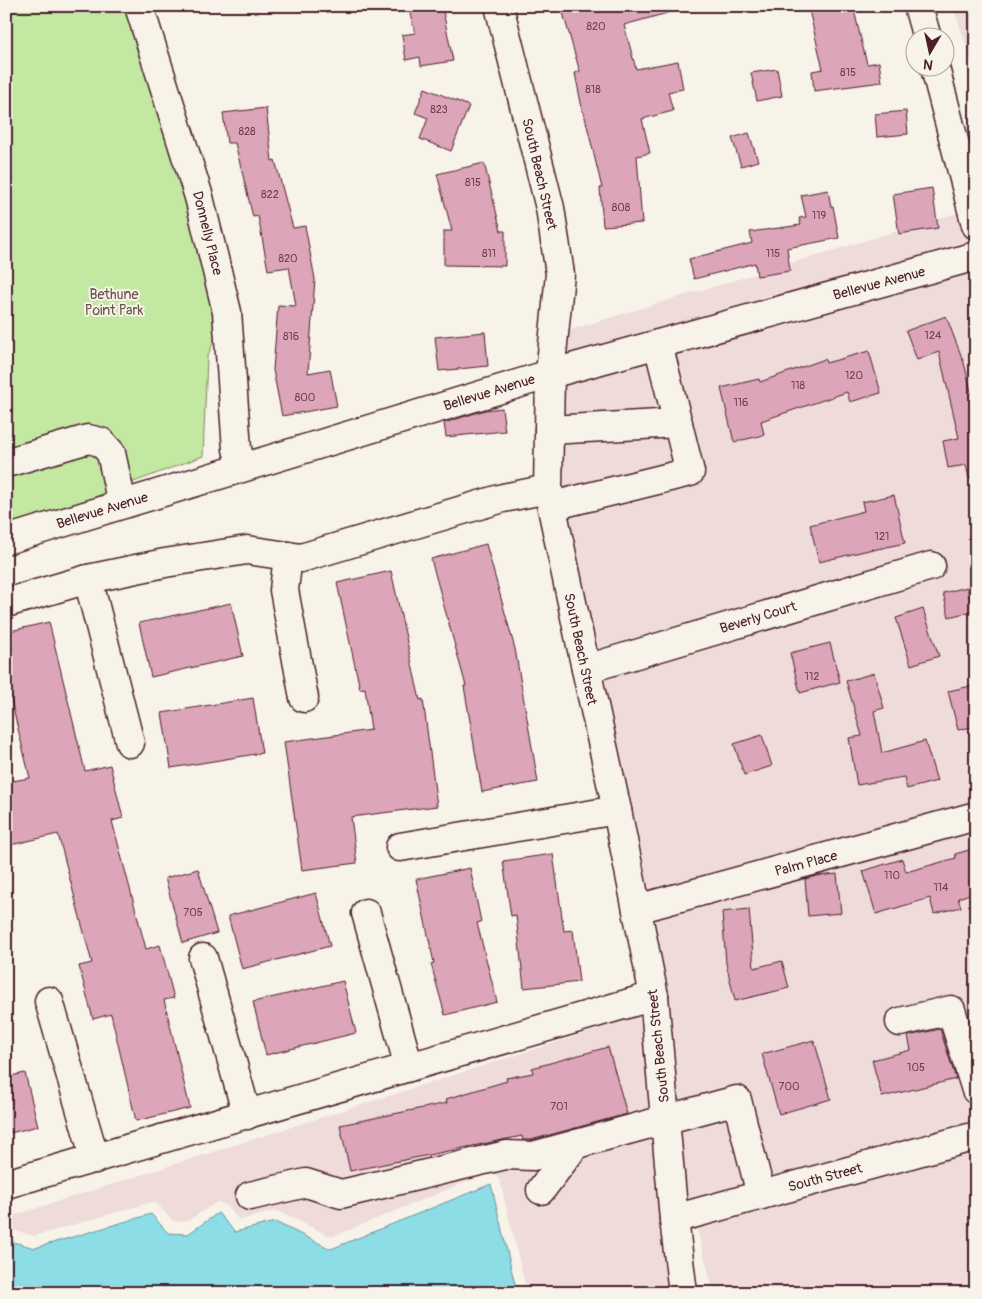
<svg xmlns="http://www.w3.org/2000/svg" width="982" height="1299" font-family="Pangolin,sans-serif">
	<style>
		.built { fill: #efdcda; fill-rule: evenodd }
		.green { fill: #c3e8a2; stroke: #868466 }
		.water { fill: #8cdde6; stroke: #72919b }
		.building { fill: #dca5b9; stroke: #4a1f2b }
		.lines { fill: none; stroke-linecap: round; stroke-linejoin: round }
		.minor-casing { stroke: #4a1f2b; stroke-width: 31 }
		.minor { stroke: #f7f3e8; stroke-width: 28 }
		.labels { text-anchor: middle; stroke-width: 4; stroke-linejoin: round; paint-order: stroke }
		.number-label { font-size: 11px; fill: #6e404e }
		.street-label { font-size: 14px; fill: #4a1f2b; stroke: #f7f3e8 }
		.park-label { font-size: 14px; fill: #685149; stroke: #f7f3e8 }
	</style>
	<rect width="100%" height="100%" fill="#f7f3e8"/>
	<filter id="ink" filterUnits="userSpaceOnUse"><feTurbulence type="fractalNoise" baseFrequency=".02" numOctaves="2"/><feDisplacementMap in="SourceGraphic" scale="10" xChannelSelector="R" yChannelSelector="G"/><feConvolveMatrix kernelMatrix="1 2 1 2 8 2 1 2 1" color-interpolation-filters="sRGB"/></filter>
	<g filter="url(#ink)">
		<!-- built -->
		<g class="built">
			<polygon points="953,6 976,6 976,75"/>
			<polygon points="960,212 968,244 563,356 566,331"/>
			<polygon points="975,270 976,803 646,893 600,678 945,575 940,550 594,653 560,487 561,384"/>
			<polygon points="976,830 976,1122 689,1201 682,1174 651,919"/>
			<path d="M639,1016L646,1042L671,1293H527L500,1181L494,1173H488L332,1237L277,1211L239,1220L226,1205L217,1202L186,1222L173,1221L158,1205L152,1202L35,1236L6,1228V1218ZM575,1126L592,1143L542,1208L525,1191Z"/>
			<polygon points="976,1149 976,1293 714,1293 696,1227"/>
		</g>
		<!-- green -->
		<polygon class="green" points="6,6 139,6 227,312 207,357 203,456 6,530"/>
		<!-- water -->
		<polygon class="water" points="491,1184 517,1293 6,1293 6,1240 35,1248 151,1214 168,1233 188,1234 218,1213 235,1232 275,1222 331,1249"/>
		<!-- building -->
		<g class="building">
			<polygon points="408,6 442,6 453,61 421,66 420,57 406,60 402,35 415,33"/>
			<polygon points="561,6 670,6 671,12 624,25 636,69 678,61 683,89 668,92 673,111 642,119 650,153 637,156 642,223 603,226 600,188 602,188 584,113 583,113 575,73 580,72"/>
			<polygon points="808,6 853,6 867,64 879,62 882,82 814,91 812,71 823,69"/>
			<polygon points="777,69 782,96 757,101 751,73"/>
			<polygon points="425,88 469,106 451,151 420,139 428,118 415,113"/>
			<polygon points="266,108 272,161 275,160 293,228 305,226 315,279 308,373 330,369 337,406 282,416 273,370 278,305 296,306 289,267 268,270 258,216 253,217 235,143 227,143 223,113"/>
			<polygon points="906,111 908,134 877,137 875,114"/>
			<polygon points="749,133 758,161 741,166 732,138"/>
			<polygon points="484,163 501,231 505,231 505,266 444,265 444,231 452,231 437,174"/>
			<polygon points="932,188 938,228 899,234 893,194"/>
			<polygon points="828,190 831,207 833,206 839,238 787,248 790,271 757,276 755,263 694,279 689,259 752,243 750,232 801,225 799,218 806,217 801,195"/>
			<polygon points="946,316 964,363 976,411 976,477 969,478 966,465 948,468 943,441 959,438 939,352 917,360 906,331"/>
			<polygon points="485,332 488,366 439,371 435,337"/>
			<polygon points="869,351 881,393 850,402 847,392 761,421 764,435 734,442 721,388 759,379 760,382 825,359 826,363"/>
			<polygon points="502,408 505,431 446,437 444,423 485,410"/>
			<polygon points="894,495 905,543 873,550 873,549 819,562 810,525 864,511 862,502"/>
			<polygon points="486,544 515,649 538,782 482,792 464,686 466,686 431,559"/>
			<polygon points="391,571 420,700 423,699 437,806 351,817 357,863 302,870 284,742 371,730 365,688 360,689 337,583"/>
			<polygon points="967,587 973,611 949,617 943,593"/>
			<polygon points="231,603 243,656 151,677 139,623"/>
			<polygon points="923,609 939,656 911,665 896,618"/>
			<polygon points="49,622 85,771 110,765 123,818 112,821 146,949 160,945 174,998 164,1000 190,1108 136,1121 111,1014 93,1019 79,966 92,963 58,834 6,846 6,782 30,778 6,680 6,632"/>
			<polygon points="830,643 840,682 800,693 790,653"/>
			<polygon points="874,673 884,708 874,711 882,753 925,741 937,781 907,789 904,777 857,785 849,738 862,736 846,681"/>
			<polygon points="976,685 976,726 958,730 948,691"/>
			<polygon points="253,698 262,753 171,768 162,713"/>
			<polygon points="762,735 772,766 744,775 734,744"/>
			<polygon points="976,848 976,892 958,898 961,907 934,914 930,898 876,914 863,871 902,859 906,872 956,858 955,854"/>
			<polygon points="553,854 564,931 573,930 579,982 524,988 516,915 511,916 503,861"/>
			<polygon points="470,868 481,922 477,923 497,1002 445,1015 431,964 434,963 416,879"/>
			<polygon points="198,869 217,933 183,943 165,878"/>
			<polygon points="837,874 841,913 808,916 805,879 817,876"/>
			<polygon points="316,893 330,946 242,969 228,916"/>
			<polygon points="749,909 754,968 782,961 789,988 735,1001 726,963 722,912"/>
			<polygon points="343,981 356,1033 266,1055 253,1002"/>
			<polygon points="940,1029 956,1079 882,1097 872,1060 911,1050 908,1036"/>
			<polygon points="814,1040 831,1099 779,1114 762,1054"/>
			<polygon points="608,1047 627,1114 531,1140 523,1140 522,1136 350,1171 340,1125 447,1103 446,1099 507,1081 506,1078 533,1073 532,1068"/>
			<polygon points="25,1073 38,1126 6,1134 6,1077"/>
		</g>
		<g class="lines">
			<defs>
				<g id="minor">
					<polyline points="139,6 199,197 227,312 237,449 242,467"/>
					<polyline points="499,6 550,208 560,274 550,374 548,489 586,669 617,810 654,996 674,1219 683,1293"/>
					<polyline points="918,6 927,38"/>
					<polyline points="935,68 976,225"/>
					<polyline points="549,430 678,423"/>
					<polyline points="6,463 88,439 101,442 111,453 122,504"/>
					<polyline points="552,506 690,472 658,344"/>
					<polyline points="6,540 550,374 976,256"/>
					<polyline points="288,556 284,590 304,698"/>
					<polyline points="88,579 130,743"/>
					<polyline points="6,603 88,579 165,563 247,550 301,558 503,498 548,489"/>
					<polyline points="586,669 931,566"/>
					<polyline points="400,847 617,810"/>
					<polyline points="637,909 976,816"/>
					<polyline points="366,913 409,1067"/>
					<polyline points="203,958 247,1115"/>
					<polyline points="49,1001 95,1159"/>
					<polyline points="900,1022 951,1010 976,1090"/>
					<polyline points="6,1184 654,996"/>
					<polyline points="541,1190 576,1144"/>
					<polyline points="250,1196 306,1183 341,1194 506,1155 533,1156 737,1100 761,1195"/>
					<polyline points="674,1219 976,1136"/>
				</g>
			</defs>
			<!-- minor casing -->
			<use href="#minor" class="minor-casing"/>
			<!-- minor -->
			<use href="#minor" class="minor"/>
		</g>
	</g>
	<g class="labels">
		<!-- number labels -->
		<g class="number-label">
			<text x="596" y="30">820</text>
			<text x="848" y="76">815</text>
			<text x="593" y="93">818</text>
			<text x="439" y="113">823</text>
			<text x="247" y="135">828</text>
			<text x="473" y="186">815</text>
			<text x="270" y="198">822</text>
			<text x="621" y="211">808</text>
			<text x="819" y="219">119</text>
			<text x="489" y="257">811</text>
			<text x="773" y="257">115</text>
			<text x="288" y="262">820</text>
			<text x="933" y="339">124</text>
			<text x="291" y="340">816</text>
			<text x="854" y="379">120</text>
			<text x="798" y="389">118</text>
			<text x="305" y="401">800</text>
			<text x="741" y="406">116</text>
			<text x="882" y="540">121</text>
			<text x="812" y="680">112</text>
			<text x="892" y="879">110</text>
			<text x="941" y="891">114</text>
			<text x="193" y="916">705</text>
			<text x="916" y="1071">105</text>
			<text x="789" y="1090">700</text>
			<text x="559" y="1110">701</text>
		</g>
		<!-- street labels -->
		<g class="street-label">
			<text transform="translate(540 174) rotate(77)" y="5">South Beach Street</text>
			<text transform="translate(208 233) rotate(76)" y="5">Donnelly Place</text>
			<text transform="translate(879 283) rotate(-15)" y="5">Bellevue Avenue</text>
			<text transform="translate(489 392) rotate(-17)" y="5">Bellevue Avenue</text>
			<text transform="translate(102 510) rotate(-17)" y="5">Bellevue Avenue</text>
			<text transform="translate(758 617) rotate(-17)" y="5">Beverly Court</text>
			<text transform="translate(581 649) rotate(78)" y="5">South Beach Street</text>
			<text transform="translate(806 863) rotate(-15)" y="5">Palm Place</text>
			<text transform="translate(658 1046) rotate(-96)" y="5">South Beach Street</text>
			<text transform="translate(825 1177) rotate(-15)" y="5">South Street</text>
		</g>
		<!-- park labels -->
		<g class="park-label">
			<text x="114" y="299">Bethune<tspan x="114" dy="16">Point Park</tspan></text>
		</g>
	</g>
	<!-- margin -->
	<rect width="982" height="1299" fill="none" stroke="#f7f3e8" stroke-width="25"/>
	<rect x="12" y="12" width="957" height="1274" fill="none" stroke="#4a1f2b" stroke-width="2" filter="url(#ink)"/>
	<!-- north arrow -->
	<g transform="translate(930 52) rotate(189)"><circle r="24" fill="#f7f3e8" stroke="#b29e9c"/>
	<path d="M0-4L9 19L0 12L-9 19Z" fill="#4a1f2b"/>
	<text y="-8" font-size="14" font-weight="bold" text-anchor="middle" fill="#4a1f2b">N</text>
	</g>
</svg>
